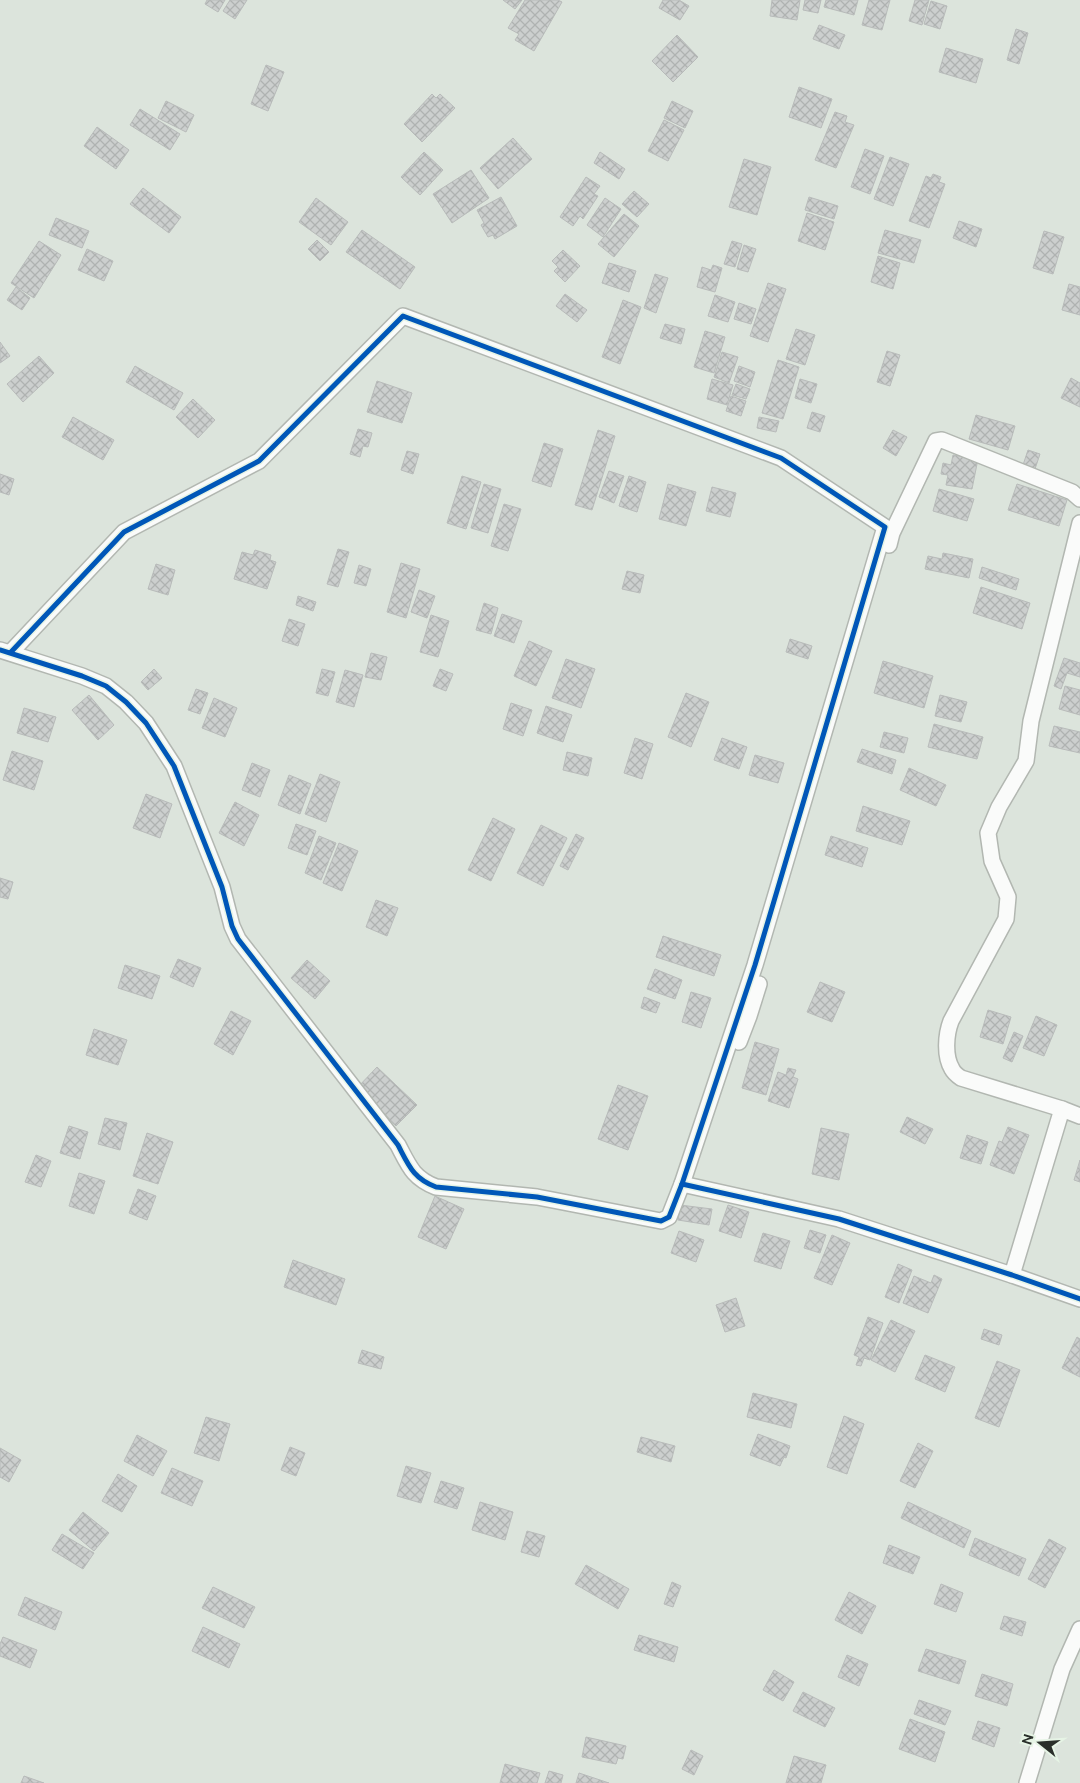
<svg xmlns="http://www.w3.org/2000/svg" width="1080" height="1783" font-family="Ubuntu,sans-serif">
	<style>
		.building { fill: url(#building-cross-hatch); stroke: #b8bbba }
		.lines { fill: none; stroke-linecap: round; stroke-linejoin: round }
		.minor-casing { stroke: #b2b7b1; stroke-width: 18 }
		.minor { stroke: #fafbfa; stroke-width: 15 }
		.cycleway-casing { stroke: #e6f4e5; stroke-width: 8 }
		.cycleway { stroke: #0057b8; stroke-width: 5 }
	</style>
	<defs>
		<pattern id="building-cross-hatch" width="8" height="8" patternUnits="userSpaceOnUse" patternTransform="scale(1.25)"><rect width="8" height="8" fill="#cccfce"/><path d="M0 0l8 8M0 8l8-8" fill="none" stroke="#afb2b1"/></pattern>
	</defs>
	<rect width="100%" height="100%" fill="#dce4dc"/>
	<!-- building -->
	<g class="building">
		<polygon points="207,0 225,0 218,12 205,4"/>
		<polygon points="230,0 247,0 235,19 223,11"/>
		<polygon points="503,0 522,0 515,9"/>
		<polygon points="525,0 558,0 562,2 534,51 515,40 519,34 508,28"/>
		<polygon points="663,0 679,0 689,6 680,20 659,8"/>
		<polygon points="772,0 800,0 797,20 770,16"/>
		<polygon points="805,0 821,0 818,13 803,10"/>
		<polygon points="826,0 858,0 854,15 824,7"/>
		<polygon points="869,0 890,0 882,30 862,25"/>
		<polygon points="915,0 929,0 922,25 909,21"/>
		<polygon points="931,1 947,6 940,29 924,24"/>
		<polygon points="819,25 845,35 839,49 813,39"/>
		<polygon points="1016,29 1028,33 1019,64 1007,60"/>
		<polygon points="677,35 698,57 673,82 652,61"/>
		<polygon points="946,48 983,59 976,83 939,72"/>
		<polygon points="266,65 284,72 268,111 251,104"/>
		<polygon points="799,87 832,99 821,128 789,117"/>
		<polygon points="432,94 436,98 440,94 455,108 422,142 404,124"/>
		<polygon points="166,101 194,115 186,132 158,118"/>
		<polygon points="672,101 693,111 685,128 664,118"/>
		<polygon points="140,109 180,134 170,150 130,125"/>
		<polygon points="835,112 847,116 845,122 854,125 836,168 815,160"/>
		<polygon points="664,120 684,130 668,161 648,151"/>
		<polygon points="97,127 129,150 116,169 84,146"/>
		<polygon points="513,138 532,159 498,189 480,168"/>
		<polygon points="865,149 884,156 870,194 851,187"/>
		<polygon points="424,152 443,170 420,195 401,177"/>
		<polygon points="600,152 625,169 619,179 594,163"/>
		<polygon points="890,157 909,164 893,206 874,199"/>
		<polygon points="744,159 771,167 757,215 729,207"/>
		<polygon points="471,170 489,198 452,223 433,194"/>
		<polygon points="933,174 941,177 939,182 945,184 929,228 909,221 926,176 931,178"/>
		<polygon points="586,177 600,186 594,194 598,196 583,219 580,216 573,226 560,217"/>
		<polygon points="143,188 181,217 169,233 130,204"/>
		<polygon points="634,191 649,204 637,217 622,204"/>
		<polygon points="501,197 517,226 495,239 493,235 488,237 481,225 484,223 477,210"/>
		<polygon points="809,197 838,206 834,219 805,210"/>
		<polygon points="316,198 348,222 331,245 299,222"/>
		<polygon points="605,198 621,209 603,237 587,225"/>
		<polygon points="807,213 834,222 825,250 798,241"/>
		<polygon points="624,214 639,226 614,257 598,244"/>
		<polygon points="56,218 89,231 82,248 49,235"/>
		<polygon points="959,221 982,229 976,247 953,238"/>
		<polygon points="362,230 415,267 400,289 346,252"/>
		<polygon points="885,230 921,240 914,263 878,253"/>
		<polygon points="1044,231 1064,237 1053,274 1033,268"/>
		<polygon points="317,240 329,252 320,261 308,249"/>
		<polygon points="39,241 61,255 34,298 11,283"/>
		<polygon points="732,241 742,244 735,267 724,264"/>
		<polygon points="744,245 756,249 748,272 737,269"/>
		<polygon points="87,249 113,261 104,281 78,270"/>
		<polygon points="563,250 580,266 565,282 554,271 558,267 552,261"/>
		<polygon points="878,256 900,263 893,289 871,282"/>
		<polygon points="609,263 636,271 629,292 602,283"/>
		<polygon points="713,265 722,268 715,292 697,287 702,267 711,270"/>
		<polygon points="655,274 668,278 656,313 644,308"/>
		<polygon points="768,283 786,289 768,342 750,336"/>
		<polygon points="1069,284 1080,287 1080,315 1062,310"/>
		<polygon points="16,287 30,298 22,310 7,300"/>
		<polygon points="565,294 587,310 577,322 556,306"/>
		<polygon points="715,295 735,302 728,322 708,316"/>
		<polygon points="623,300 641,307 620,364 602,357"/>
		<polygon points="739,303 756,309 751,324 734,319"/>
		<polygon points="665,324 685,329 681,344 660,338"/>
		<polygon points="796,329 815,335 805,365 786,359"/>
		<polygon points="705,331 725,337 714,373 694,367"/>
		<polygon points="0,342 10,356 0,363"/>
		<polygon points="887,351 900,355 890,386 877,382"/>
		<polygon points="722,352 738,357 729,383 714,377"/>
		<polygon points="39,356 54,373 23,402 7,384"/>
		<polygon points="778,360 799,367 783,419 762,413"/>
		<polygon points="135,366 183,393 174,410 126,382"/>
		<polygon points="739,366 755,372 750,387 734,381"/>
		<polygon points="1071,378 1080,383 1080,407 1061,398"/>
		<polygon points="712,379 733,385 727,405 707,399"/>
		<polygon points="800,379 817,384 811,403 795,398"/>
		<polygon points="377,381 412,393 402,423 367,412"/>
		<polygon points="736,384 750,389 746,399 732,395"/>
		<polygon points="731,396 746,401 741,416 726,411"/>
		<polygon points="193,399 215,420 198,438 176,417"/>
		<polygon points="812,412 825,416 820,432 807,428"/>
		<polygon points="976,415 1015,426 1008,450 969,439"/>
		<polygon points="73,417 114,440 103,460 62,437"/>
		<polygon points="759,417 779,421 776,432 757,428"/>
		<polygon points="358,429 372,433 368,447 363,446 360,457 350,454"/>
		<polygon points="598,430 615,436 592,510 575,505"/>
		<polygon points="893,430 907,437 896,456 883,448"/>
		<polygon points="544,443 563,449 551,487 532,481"/>
		<polygon points="1028,450 1040,454 1034,472 1022,468"/>
		<polygon points="407,451 419,454 413,474 401,470"/>
		<polygon points="953,455 978,459 972,489 946,485 948,475 941,474 943,463 951,465"/>
		<polygon points="609,471 624,476 614,503 599,497"/>
		<polygon points="0,474 14,479 9,495 0,492"/>
		<polygon points="462,476 481,482 466,529 447,523"/>
		<polygon points="629,476 646,482 637,512 619,506"/>
		<polygon points="484,484 501,489 488,533 471,528"/>
		<polygon points="668,484 696,492 686,526 659,519"/>
		<polygon points="1017,484 1067,500 1059,526 1008,510"/>
		<polygon points="712,487 736,493 730,517 706,511"/>
		<polygon points="939,489 974,499 967,521 933,511"/>
		<polygon points="504,504 521,509 508,551 491,546"/>
		<polygon points="338,549 349,552 338,587 327,584"/>
		<polygon points="255,550 271,555 270,560 276,562 267,589 234,579 242,552 253,555"/>
		<polygon points="943,553 973,559 969,578 925,569 928,556 942,559"/>
		<polygon points="401,563 420,569 406,618 387,612"/>
		<polygon points="156,564 175,570 168,595 148,589"/>
		<polygon points="359,565 371,569 366,586 354,583"/>
		<polygon points="982,567 1019,579 1016,590 979,578"/>
		<polygon points="627,571 644,575 640,593 622,589"/>
		<polygon points="981,587 1030,603 1022,629 973,613"/>
		<polygon points="419,590 435,596 427,618 411,612"/>
		<polygon points="298,596 316,602 313,611 296,605"/>
		<polygon points="484,603 498,608 491,634 476,630"/>
		<polygon points="502,614 522,621 514,643 494,636"/>
		<polygon points="431,615 449,621 438,657 420,652"/>
		<polygon points="289,619 305,624 298,646 282,641"/>
		<polygon points="790,639 812,646 808,659 786,652"/>
		<polygon points="529,641 552,651 536,686 514,676"/>
		<polygon points="371,653 387,657 381,680 365,677"/>
		<polygon points="1064,658 1080,663 1080,677 1067,673 1061,689 1054,686"/>
		<polygon points="566,659 595,669 581,708 552,698"/>
		<polygon points="883,661 933,676 924,708 874,693"/>
		<polygon points="154,669 162,678 148,690 141,682"/>
		<polygon points="322,669 335,672 328,696 316,693"/>
		<polygon points="440,669 453,674 446,691 433,686"/>
		<polygon points="345,670 363,675 354,707 336,702"/>
		<polygon points="1065,686 1080,690 1080,715 1059,709"/>
		<polygon points="196,689 208,693 200,714 188,710"/>
		<polygon points="686,693 709,702 691,747 668,737"/>
		<polygon points="89,695 114,725 98,740 72,710"/>
		<polygon points="940,695 967,702 961,722 935,716"/>
		<polygon points="214,698 237,708 225,737 202,728"/>
		<polygon points="511,703 532,710 523,736 503,729"/>
		<polygon points="546,706 572,715 563,742 537,733"/>
		<polygon points="24,708 56,717 48,742 17,733"/>
		<polygon points="934,724 983,737 977,759 928,747"/>
		<polygon points="1054,726 1080,732 1080,753 1049,746"/>
		<polygon points="884,732 908,738 904,753 880,747"/>
		<polygon points="635,738 653,744 642,779 624,773"/>
		<polygon points="722,738 747,747 739,769 714,760"/>
		<polygon points="862,749 896,760 892,774 857,762"/>
		<polygon points="12,751 43,761 34,790 3,780"/>
		<polygon points="567,752 592,758 588,776 563,770"/>
		<polygon points="755,755 784,763 778,783 749,775"/>
		<polygon points="252,763 270,770 260,797 242,790"/>
		<polygon points="909,768 946,785 936,806 900,790"/>
		<polygon points="320,774 340,782 326,822 305,814"/>
		<polygon points="289,775 311,784 300,814 278,805"/>
		<polygon points="146,794 172,804 160,838 133,828"/>
		<polygon points="235,802 259,815 244,846 219,833"/>
		<polygon points="863,806 910,821 902,845 856,831"/>
		<polygon points="493,818 515,829 491,881 468,870"/>
		<polygon points="296,824 316,831 307,855 288,848"/>
		<polygon points="541,825 567,838 543,886 517,873"/>
		<polygon points="576,834 584,838 568,870 560,866"/>
		<polygon points="319,836 336,843 321,880 305,873"/>
		<polygon points="831,836 868,848 862,867 825,855"/>
		<polygon points="339,843 358,851 342,891 323,883"/>
		<polygon points="0,878 13,882 8,899 0,897"/>
		<polygon points="376,900 398,908 387,936 366,927"/>
		<polygon points="663,936 721,955 714,976 656,957"/>
		<polygon points="178,959 201,968 193,987 170,977"/>
		<polygon points="307,960 330,981 315,999 291,978"/>
		<polygon points="125,965 160,976 152,999 118,988"/>
		<polygon points="655,969 682,980 675,999 647,989"/>
		<polygon points="820,982 845,992 832,1022 807,1012"/>
		<polygon points="691,992 711,998 701,1028 682,1022"/>
		<polygon points="644,997 660,1003 656,1013 641,1008"/>
		<polygon points="988,1010 1011,1017 1003,1044 980,1037"/>
		<polygon points="231,1011 251,1021 233,1055 214,1044"/>
		<polygon points="1036,1016 1057,1025 1044,1056 1023,1048"/>
		<polygon points="94,1029 127,1040 118,1065 86,1055"/>
		<polygon points="1014,1032 1023,1036 1012,1062 1003,1058"/>
		<polygon points="755,1042 779,1049 766,1095 742,1088"/>
		<polygon points="377,1067 417,1105 396,1126 357,1088"/>
		<polygon points="788,1068 796,1070 793,1077 798,1079 789,1108 768,1101 778,1072 786,1075"/>
		<polygon points="618,1085 648,1096 628,1150 598,1139"/>
		<polygon points="907,1117 933,1129 925,1144 900,1132"/>
		<polygon points="105,1118 127,1123 120,1150 98,1144"/>
		<polygon points="69,1126 88,1132 80,1159 60,1153"/>
		<polygon points="1008,1127 1029,1135 1014,1174 990,1165 999,1141 1002,1142"/>
		<polygon points="821,1128 849,1134 839,1180 812,1174"/>
		<polygon points="147,1133 173,1142 158,1184 133,1176"/>
		<polygon points="967,1135 988,1142 981,1164 960,1158"/>
		<polygon points="36,1155 51,1161 41,1187 25,1182"/>
		<polygon points="1080,1160 1080,1182 1074,1180"/>
		<polygon points="79,1173 105,1181 94,1214 69,1206"/>
		<polygon points="138,1189 156,1196 147,1220 129,1213"/>
		<polygon points="435,1196 464,1209 446,1249 418,1237"/>
		<polygon points="680,1205 712,1209 709,1225 678,1220"/>
		<polygon points="728,1205 749,1212 741,1238 719,1231"/>
		<polygon points="810,1230 826,1235 820,1253 804,1248"/>
		<polygon points="679,1231 704,1240 696,1262 671,1253"/>
		<polygon points="763,1233 790,1241 781,1269 754,1261"/>
		<polygon points="832,1235 850,1243 832,1285 814,1278"/>
		<polygon points="293,1260 345,1279 336,1305 284,1287"/>
		<polygon points="898,1264 912,1270 899,1303 885,1297"/>
		<polygon points="934,1275 942,1279 928,1313 903,1303 914,1276 931,1283"/>
		<polygon points="736,1298 745,1326 725,1332 716,1305"/>
		<polygon points="868,1317 883,1323 870,1360 864,1358 861,1366 856,1365 859,1357 854,1355"/>
		<polygon points="891,1320 915,1331 895,1372 871,1360"/>
		<polygon points="984,1329 1002,1335 999,1345 981,1339"/>
		<polygon points="1077,1337 1080,1339 1080,1377 1062,1368"/>
		<polygon points="362,1350 384,1357 381,1369 358,1363"/>
		<polygon points="925,1355 955,1367 945,1392 915,1379"/>
		<polygon points="997,1361 1020,1370 999,1427 975,1418"/>
		<polygon points="753,1393 797,1404 791,1428 747,1417"/>
		<polygon points="844,1416 864,1424 847,1474 827,1467"/>
		<polygon points="206,1417 230,1424 219,1461 194,1453"/>
		<polygon points="758,1434 790,1446 786,1458 784,1457 780,1466 750,1455"/>
		<polygon points="137,1435 167,1451 153,1476 124,1461"/>
		<polygon points="641,1437 675,1446 671,1462 637,1452"/>
		<polygon points="918,1443 933,1451 915,1488 900,1481"/>
		<polygon points="290,1447 305,1453 296,1476 281,1470"/>
		<polygon points="0,1448 21,1460 9,1482 0,1477"/>
		<polygon points="406,1466 431,1473 421,1503 397,1496"/>
		<polygon points="172,1468 203,1481 192,1506 161,1493"/>
		<polygon points="118,1474 137,1486 122,1512 102,1501"/>
		<polygon points="441,1481 464,1488 457,1509 434,1502"/>
		<polygon points="480,1502 513,1512 505,1540 472,1530"/>
		<polygon points="908,1502 971,1531 964,1548 901,1518"/>
		<polygon points="83,1512 109,1533 94,1551 69,1530"/>
		<polygon points="527,1531 545,1536 539,1557 521,1552"/>
		<polygon points="62,1534 94,1553 83,1569 52,1550"/>
		<polygon points="975,1538 1026,1559 1019,1576 969,1555"/>
		<polygon points="1049,1539 1066,1548 1045,1588 1028,1579"/>
		<polygon points="889,1545 920,1557 913,1574 883,1563"/>
		<polygon points="586,1565 629,1589 618,1609 575,1584"/>
		<polygon points="672,1582 681,1586 673,1607 664,1604"/>
		<polygon points="941,1584 963,1593 956,1612 934,1604"/>
		<polygon points="213,1587 255,1607 244,1628 202,1608"/>
		<polygon points="849,1592 876,1606 862,1634 835,1620"/>
		<polygon points="25,1597 62,1612 55,1630 18,1615"/>
		<polygon points="1004,1616 1026,1622 1022,1636 1000,1629"/>
		<polygon points="203,1627 240,1644 229,1668 192,1651"/>
		<polygon points="639,1635 678,1647 674,1662 634,1650"/>
		<polygon points="3,1637 37,1650 30,1668 0,1656 0,1644"/>
		<polygon points="926,1649 966,1661 959,1684 918,1671"/>
		<polygon points="847,1655 868,1664 859,1686 838,1677"/>
		<polygon points="774,1670 794,1682 783,1701 763,1690"/>
		<polygon points="982,1674 1013,1684 1007,1706 975,1696"/>
		<polygon points="803,1692 835,1708 825,1727 793,1711"/>
		<polygon points="919,1700 951,1711 945,1725 914,1714"/>
		<polygon points="910,1719 945,1732 935,1762 899,1749"/>
		<polygon points="978,1721 1000,1728 994,1747 972,1739"/>
		<polygon points="586,1737 626,1746 623,1759 618,1758 616,1764 582,1757"/>
		<polygon points="691,1750 703,1756 694,1775 682,1769"/>
		<polygon points="794,1756 826,1765 821,1783 786,1783"/>
		<polygon points="505,1764 540,1773 537,1783 500,1783"/>
		<polygon points="549,1771 563,1775 561,1783 545,1783"/>
		<polygon points="579,1773 609,1783 576,1783"/>
		<polygon points="24,1776 44,1783 21,1783"/>
	</g>
	<g class="lines">
		<defs>
			<g id="minor">
				<polyline points="889,545 892,533 936,441 942,440 1072,492 1080,499"/>
				<path d="M0,650L82,676L106,686L126,702L146,723L174,766L222,887L232,926L238,939L398,1145C409,1166 413,1178 436,1187L537,1197L661,1221L669,1217L682,1184L839,1219L1012,1275L1080,1299"/>
				<polyline points="11,652 124,532 259,461 403,316 781,458 885,527 755,965 682,1184"/>
				<polyline points="739,1042 749,1016 759,984"/>
				<path d="M1062,1109L961,1078C958,1076 954,1073 952,1069C944,1056 946,1034 951,1021L1006,919L1008,897L992,861L988,833L999,807L1026,761L1031,721L1080,523"/>
				<polyline points="1012,1275 1062,1109 1080,1116"/>
				<polyline points="1027,1783 1062,1669 1080,1629"/>
			</g>
		</defs>
		<!-- minor casing -->
		<use href="#minor" class="minor-casing"/>
		<!-- minor -->
		<use href="#minor" class="minor"/>
		<defs>
			<g id="cycleway">
				<path d="M0,650L82,676L106,686L126,702L146,723L174,766L222,887L232,926L238,939L398,1145C409,1166 413,1178 436,1187L537,1197L661,1221L669,1217L682,1184L839,1219L1012,1275L1080,1299"/>
				<polyline points="11,652 124,532 259,461 403,316 781,458 885,527 755,965 682,1184"/>
			</g>
		</defs>
		<!-- cycleway casing -->
		<use href="#cycleway" class="cycleway-casing"/>
		<!-- cycleway -->
		<use href="#cycleway" class="cycleway"/>
	</g>
	<!-- north arrow -->
	<g transform="translate(1040 1743) rotate(287)" stroke="#e6f4e5" stroke-width="4" paint-order="stroke">
	<path d="M0-4L9 19L0 12L-9 19Z" fill="#2a2f2a"/>
	<text y="-8" font-size="14" font-weight="bold" text-anchor="middle" fill="#2a2f2a">N</text>
	</g>
</svg>
